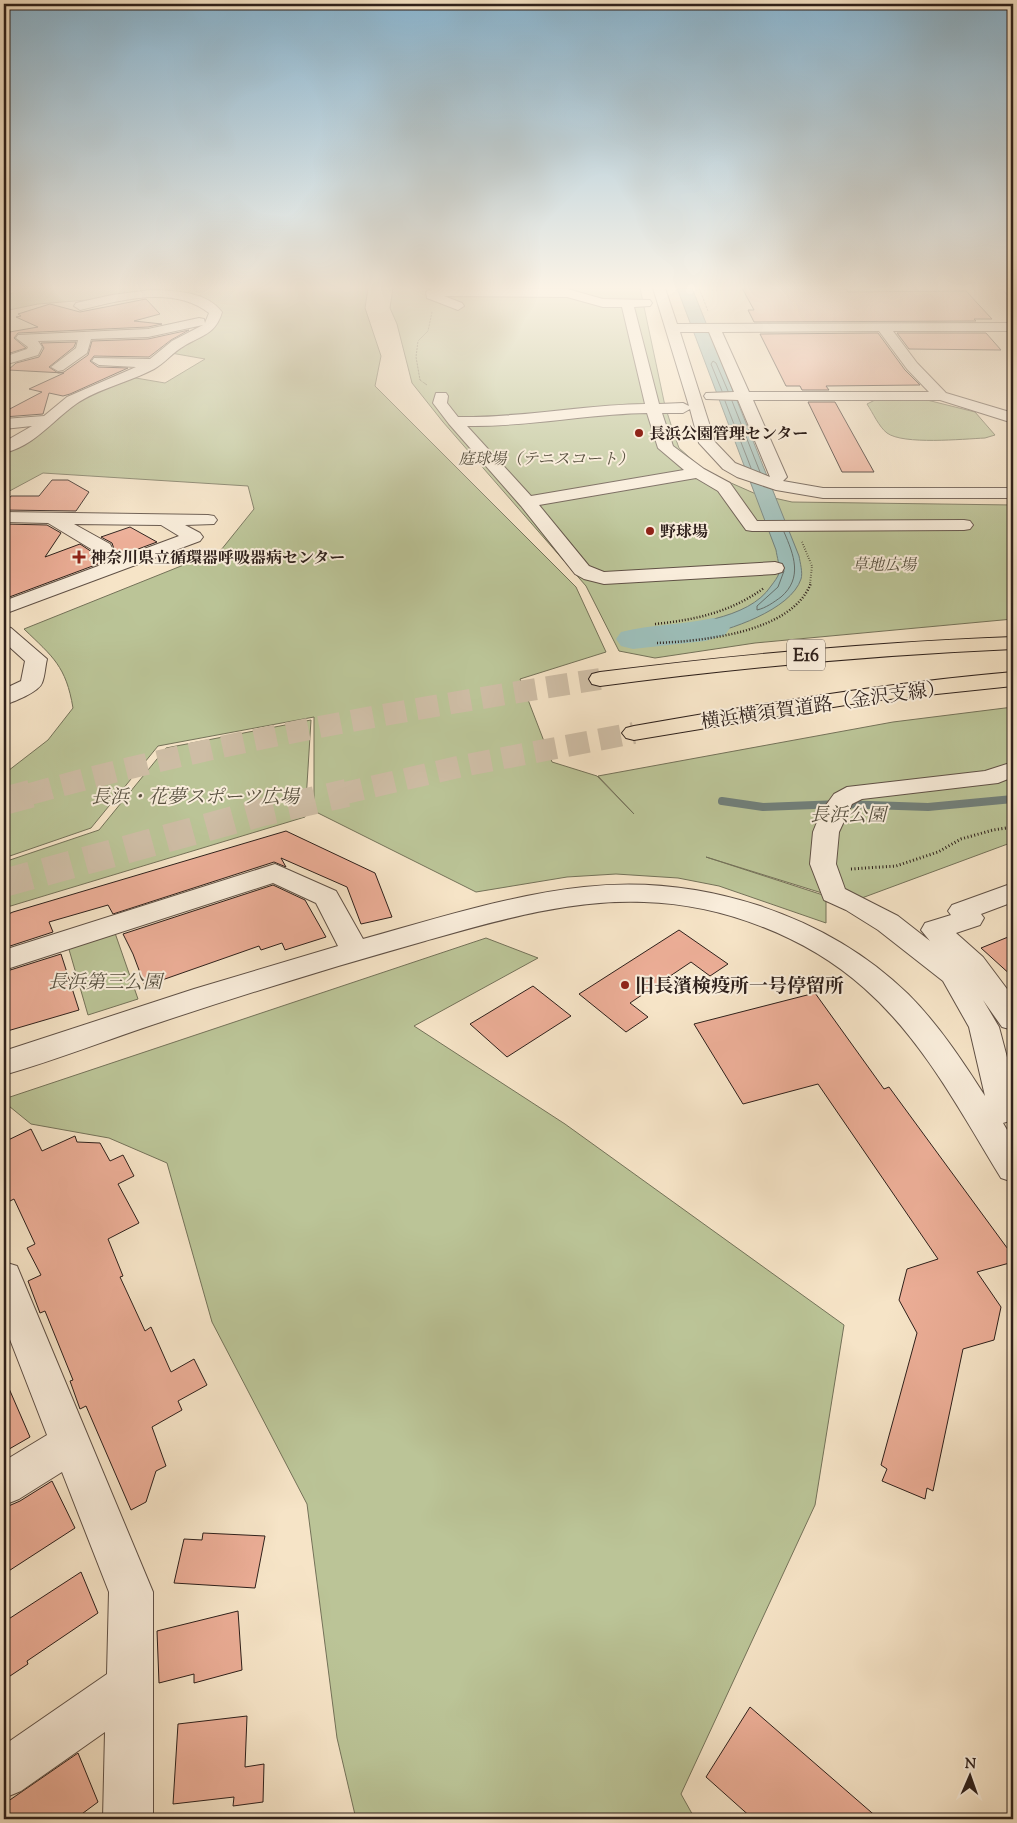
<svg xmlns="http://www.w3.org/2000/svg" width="1017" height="1823" font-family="'Sorts Mill Goudy','Noto Serif JP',serif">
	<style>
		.green { fill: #bbc497; stroke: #747259 }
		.water { fill: #9dbeb9; stroke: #717f7a }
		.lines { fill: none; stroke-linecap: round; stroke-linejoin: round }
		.shore { stroke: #666f6a; stroke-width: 1 }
		.stream { stroke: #717f7a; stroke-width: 8 }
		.river { fill: #9dbeb9; fill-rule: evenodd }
		.building { fill: #ecae97; stroke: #2e201b }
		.highway-tunnel-far1 { stroke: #cebda5; stroke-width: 22; stroke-dasharray: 22 11; stroke-linecap: butt }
		.highway-tunnel { stroke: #cebda5; stroke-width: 28; stroke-dasharray: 28 14; stroke-linecap: butt }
		.minor-casing { stroke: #605146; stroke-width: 2 }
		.highway-casing { stroke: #2e201b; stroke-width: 2 }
		.path-far3 { stroke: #2e201b; stroke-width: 1; stroke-dasharray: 0.5 1; stroke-linecap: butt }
		.path-far2 { stroke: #2e201b; stroke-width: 2; stroke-dasharray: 0.5 2; stroke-linecap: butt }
		.path-far1 { stroke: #2e201b; stroke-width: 2.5; stroke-dasharray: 1 2; stroke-linecap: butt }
		.path { stroke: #2e201b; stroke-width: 3; stroke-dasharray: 1 2.5; stroke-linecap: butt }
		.minor { fill: #f9eddb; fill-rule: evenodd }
		.highway { fill: #f6e4c7; fill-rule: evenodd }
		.poi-dot { fill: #8f2418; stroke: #f9eddb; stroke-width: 2 }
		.labels { text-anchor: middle; stroke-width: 4; stroke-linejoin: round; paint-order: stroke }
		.far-poi-label { font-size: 16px; font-weight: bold; fill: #2e201b; stroke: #f9eddb; text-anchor: start }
		.far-park-label { font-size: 16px; font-style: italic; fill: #585140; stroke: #f9eddb }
		.shield { fill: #f9eddb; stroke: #6b5e55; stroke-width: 1 }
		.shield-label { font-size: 18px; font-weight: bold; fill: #2e201b }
		.street-label { font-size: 19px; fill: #2e201b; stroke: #f9eddb }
		.park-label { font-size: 19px; font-style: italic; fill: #585140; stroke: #f9eddb }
		.poi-label { font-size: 19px; font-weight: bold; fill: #2e201b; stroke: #f9eddb; text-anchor: start }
	</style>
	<rect width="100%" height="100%" fill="#f6e4c7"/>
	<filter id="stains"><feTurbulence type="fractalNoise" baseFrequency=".004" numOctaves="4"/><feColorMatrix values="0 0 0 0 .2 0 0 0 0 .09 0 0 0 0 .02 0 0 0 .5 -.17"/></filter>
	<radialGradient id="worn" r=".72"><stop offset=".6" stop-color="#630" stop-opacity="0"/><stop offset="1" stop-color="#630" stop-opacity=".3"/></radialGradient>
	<!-- green -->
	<g class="green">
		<path d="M20,288H368L365,308L381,356L375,386L576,587L606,652L520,679L552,762L597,776L634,814L598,776L893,722L1013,707V842L851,902L706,857L826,896V923L719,886L678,878L616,874L567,877L476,892L314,811V717L158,746L91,828L4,858V774L48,740L73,708C66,666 53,657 24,629L221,550L254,509L248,486L43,473L4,494V451L38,434L75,400L130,377L165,383L205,359L171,353L208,330L213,304L146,293H126L87,300L38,304L4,311V298Z"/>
		<polygon points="393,288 640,288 665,406 674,434 679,448 706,472 756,494 792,502 1013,505 1013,619 755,643 655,658 619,651 586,586 443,422 412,383 397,324 390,308"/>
		<path d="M875,400H927L975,412L995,435L985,438C963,439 903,445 887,433C879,427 873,413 867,404Z"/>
		<polygon points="311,720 305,817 4,908 4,862 99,830 166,748"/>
		<polygon points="115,933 138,999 88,1015 68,946"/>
		<polygon points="486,938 538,958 414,1026 565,1124 844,1325 815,1505 681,1794 695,1819 356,1819 337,1738 307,1504 212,1322 167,1163 109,1138 31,1124 4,1102 4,1099"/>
	</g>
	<!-- water -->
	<path class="water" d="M677,288H692L799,556C800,562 803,573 801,579C791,610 728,631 699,636C684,639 668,639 653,641L647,629C684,625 749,620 771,586C774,582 778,577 779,573C780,566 777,557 776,550Z"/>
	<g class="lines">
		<!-- shore -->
		<g class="shore">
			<polyline points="722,391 711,364 713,361 716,363 728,391"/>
			<polyline points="725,401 751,468"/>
			<polyline points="732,401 760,472"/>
			<path d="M784,532C794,555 803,578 781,597C774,602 766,608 757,610V606L778,587L784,571"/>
		</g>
		<!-- stream -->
		<polyline class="stream" points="722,801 763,807 840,804 928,807 1013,799"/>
		<!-- river -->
		<path class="river" d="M713,618L725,621L730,628L725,635L705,641L633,649L621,646L616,639L621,632C651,624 683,625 713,618Z"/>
	</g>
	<!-- building -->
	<g class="building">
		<polygon points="742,288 846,288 848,292 966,291 992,319 974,319 976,321 754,322 748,310 754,310"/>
		<polygon points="146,299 160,314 134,321 162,324 148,327 18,333 14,338 26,348 4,355 4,333 38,327 16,317 21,316 18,314 50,304 80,312"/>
		<polygon points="189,330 171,340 149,357 94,356 90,361 98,367 128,368 70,394 63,396 49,393 43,414 4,417 4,412 42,392 29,389 64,373 8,370 16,363 39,357 44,348 41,343 76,342 74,347 49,367 58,373 64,372 88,355 92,341 148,339"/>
		<polygon points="878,333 905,370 920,385 826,386 829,390 802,390 800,386 786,386 760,334"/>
		<polygon points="897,333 986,333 1001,350 909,349"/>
		<polygon points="808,402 835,402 874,472 842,472"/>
		<polygon points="52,480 68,480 89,492 76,511 4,510 4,505 11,496 39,496"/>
		<polygon points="4,524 47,525 61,533 45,557 80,544 95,554 102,556 111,554 114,549 112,543 101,537 130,527 157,542 4,599"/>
		<polygon points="286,831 375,873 392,917 361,924 347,887 281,858 286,867 274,862 113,914 108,905 49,922 53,932 4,948 4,916 13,912"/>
		<polygon points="273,885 305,900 326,937 285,950 282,943 261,950 259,946 145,986 133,954 123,934"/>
		<polygon points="679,930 728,964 710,976 691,962 630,1003 648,1017 626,1032 579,994"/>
		<polygon points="1013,935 1013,977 981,948"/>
		<polygon points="61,954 79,1010 4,1032 4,972"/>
		<polygon points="533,986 571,1016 507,1057 470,1024"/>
		<polygon points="815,993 884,1089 889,1087 1013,1256 1013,1262 977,1272 1001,1307 994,1340 963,1349 933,1491 927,1488 925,1499 882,1481 887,1469 881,1465 917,1333 899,1300 907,1269 938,1259 818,1084 743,1104 694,1024"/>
		<polygon points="31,1129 42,1151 75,1136 77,1142 100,1143 110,1161 123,1155 134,1176 118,1184 139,1223 108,1239 123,1276 120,1277 145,1331 151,1327 171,1372 194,1359 207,1385 178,1401 182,1410 152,1427 166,1466 156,1471 146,1502 131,1510 86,1406 80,1409 70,1381 73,1380 45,1311 40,1313 28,1281 41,1275 27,1248 35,1244 14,1199 4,1204 4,1142"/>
		<polygon points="4,1377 30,1437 4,1452"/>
		<polygon points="52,1481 75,1528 4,1574 4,1508 20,1501"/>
		<polygon points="203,1533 265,1536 255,1588 174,1583 184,1539 202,1540"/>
		<polygon points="81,1572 98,1613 27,1661 28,1664 4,1680 4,1622"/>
		<polygon points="238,1611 242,1670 194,1683 194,1674 159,1683 157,1631"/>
		<polygon points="750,1707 879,1819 753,1819 706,1777"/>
		<polygon points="247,1716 245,1767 264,1764 263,1802 233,1806 234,1797 173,1804 178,1724"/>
		<polygon points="78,1753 98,1802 75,1819 4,1819 4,1804"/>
	</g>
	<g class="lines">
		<!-- highway-tunnel-far1 -->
		<g class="highway-tunnel-far1">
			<path d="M30,794C217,742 408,709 600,679"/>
			<polyline points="341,794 462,766 634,733"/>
		</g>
		<!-- highway-tunnel -->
		<g class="highway-tunnel">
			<polyline points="4,801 34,793"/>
			<polyline points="4,883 263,812 347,793"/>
		</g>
		<defs>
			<g id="minor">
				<path d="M432,288L567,289L603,299L650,300L652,303L650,306L634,307L659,404L683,403L689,406L653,288H665L677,324L1013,323V331H893L917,363L946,393L1013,413V423L940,400H753L787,477L783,481L823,488H1013V498H823L776,490L737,477L723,469L699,443L690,409L683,413H662L673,446L704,469L730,483L757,521L964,520L970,521L973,525L970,529L964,530L752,531L746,530L718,491L696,478L539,505L589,566L604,572L775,562L782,564L784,568L782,572L775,574L604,584L584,579L575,574L521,506L449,424L433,403L436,393H446L448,396L447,403L458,417C521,418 582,405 645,404L622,307H603L567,297L444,296L462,303L464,306L458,310L427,298L426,292ZM879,331L907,369L929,392H749L722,332ZM680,332H709L734,392L706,393L704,396L706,399L738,400L770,477L735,463L715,442ZM647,413L658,448L684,470L531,496L467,426C527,427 587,414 647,413Z"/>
				<polygon points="1002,288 1013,288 1013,297 1009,296"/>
				<path d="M151,290C175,291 206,291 222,312C216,334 202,335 184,346C173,352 165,363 154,369C130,382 97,389 76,404C52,421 34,446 4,453V442L32,426L4,429V419L44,416L67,397L136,367L99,365L92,361L94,358L150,359L172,341L203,325L148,337L91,339L87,353L63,370L58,371L51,367L76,348L78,340L38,341L42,347L38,355L4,365V357L27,349L28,347L16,338L18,335L148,329L199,318L204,319L205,323L209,313C174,285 120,300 80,310L74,306L76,303L112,295Z"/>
				<polygon points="4,512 208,515 214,516 217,520 214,524 185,525 200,533 203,537 200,541 4,614 4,601 179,536 161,525 74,524 110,544 112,548 110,552 103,554 96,552 48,523 4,522"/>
				<path d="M4,626L11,628L47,659C45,667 45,676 42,683C39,692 13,702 4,705V689L21,681L25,661L4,642Z"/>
				<path d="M1013,762V777L998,783L862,799L852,804L839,832L836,864L845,889L898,916L930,941L921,930L925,923L951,915L948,911L952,905L1013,883V902L981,914L984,918L980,925L956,933L983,957L1013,997V1030L1002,1027L983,1000L999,1027L1013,1080V1120L1003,1123L1013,1140V1182L1001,1178C960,1111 923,1040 864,988C806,936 721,904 644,902C569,899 496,921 425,941C336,966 248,993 161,1022C109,1039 57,1060 4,1075V1051L194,989L338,946L316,903L273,883L4,970V950L275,864L336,891L363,939C435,919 509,895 584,887C698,874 825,913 908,994C938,1024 962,1060 985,1096L969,1027L943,981L878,930L846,910L824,900L810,864L813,832L821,812L834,794L847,787L985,771Z"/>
				<polygon points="4,1262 17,1266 22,1278 153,1592 153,1819 103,1819 105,1732 21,1791 4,1798 4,1745 107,1674 109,1592 62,1472 19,1499 4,1505 4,1461 47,1435 4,1324"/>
			</g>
			<g id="highway">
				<path d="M1013,637V649C875,655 737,668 600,686L592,684L589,679L592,674L600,672C737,655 875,642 1013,637Z"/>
				<path d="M1013,672V686L870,701L634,740L626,738L622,733L626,728L634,726C760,704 886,683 1013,672Z"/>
			</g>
		</defs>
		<!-- minor casing -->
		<use href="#minor" class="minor-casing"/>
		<!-- highway casing -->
		<use href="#highway" class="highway-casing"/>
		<!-- path-far3 -->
		<g class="path-far3">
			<polyline points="699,288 708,311"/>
			<polyline points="427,385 420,380 416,357 418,341 428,331 432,312"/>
		</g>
		<!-- path-far2 -->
		<polyline class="path-far2" points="802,542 812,566 810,584"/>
		<!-- path-far1 -->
		<g class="path-far1">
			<path d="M655,624C695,620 731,612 764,588"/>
			<path d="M657,643C702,641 792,633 811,583"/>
		</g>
		<!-- path -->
		<polyline class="path" points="851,869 896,866 938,852 961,839 993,830 1013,827"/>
		<!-- minor -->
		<use href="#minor" class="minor"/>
		<!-- highway -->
		<use href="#highway" class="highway"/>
	</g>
	<!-- sky -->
	<linearGradient id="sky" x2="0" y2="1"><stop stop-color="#8ab8d5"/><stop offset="0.53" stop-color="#fbf3e6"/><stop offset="1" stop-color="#fbf3e6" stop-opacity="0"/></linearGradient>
	<rect width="1017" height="543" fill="url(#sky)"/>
	<!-- markers -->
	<g class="poi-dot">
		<circle cx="639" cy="433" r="5"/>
		<circle cx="650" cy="531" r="5"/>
		<path d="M76.5 549.5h5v5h5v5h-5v5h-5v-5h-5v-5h5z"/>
		<circle cx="625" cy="985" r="5"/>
	</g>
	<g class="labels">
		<!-- far-poi labels -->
		<g class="far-poi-label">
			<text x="649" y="439">長浜公園管理センター</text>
			<text x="660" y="537">野球場</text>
			<text x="90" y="563">神奈川県立循環器呼吸器病センター</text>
		</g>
		<!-- far-park labels -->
		<g class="far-park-label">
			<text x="546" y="464">庭球場（テニスコート）</text>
			<text x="884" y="570">草地広場</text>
		</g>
		<!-- shield labels -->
		<rect class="shield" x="787" y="639.5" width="38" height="31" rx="4"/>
		<g class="shield-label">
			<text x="806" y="661">E16</text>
		</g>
		<!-- street labels -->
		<g class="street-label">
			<text transform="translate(823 704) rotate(-8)" y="7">横浜横須賀道路（金沢支線）</text>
		</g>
		<!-- park labels -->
		<g class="park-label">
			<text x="195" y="803">長浜・花夢スポーツ広場</text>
			<text x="848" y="821">長浜公園</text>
			<text x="105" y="988">長浜第三公園</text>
		</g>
		<!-- poi labels -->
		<g class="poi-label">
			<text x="635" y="992">旧長濱検疫所一号停留所</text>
		</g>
	</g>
	<!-- margin -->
	<rect width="1017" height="1823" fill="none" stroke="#f6e4c7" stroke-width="20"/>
	<rect x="5" y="5" width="1007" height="1813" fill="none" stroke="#2e201b" stroke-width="2.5"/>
	<rect x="10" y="10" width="997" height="1803" fill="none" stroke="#2e201b"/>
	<!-- north arrow -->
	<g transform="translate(970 1776) rotate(2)" stroke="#f9eddb" stroke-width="4" paint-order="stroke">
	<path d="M0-4L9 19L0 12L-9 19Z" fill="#2e201b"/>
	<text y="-8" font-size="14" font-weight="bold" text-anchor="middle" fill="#2e201b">N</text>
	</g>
	<rect width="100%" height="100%" filter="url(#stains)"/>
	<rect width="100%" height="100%" fill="url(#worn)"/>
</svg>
